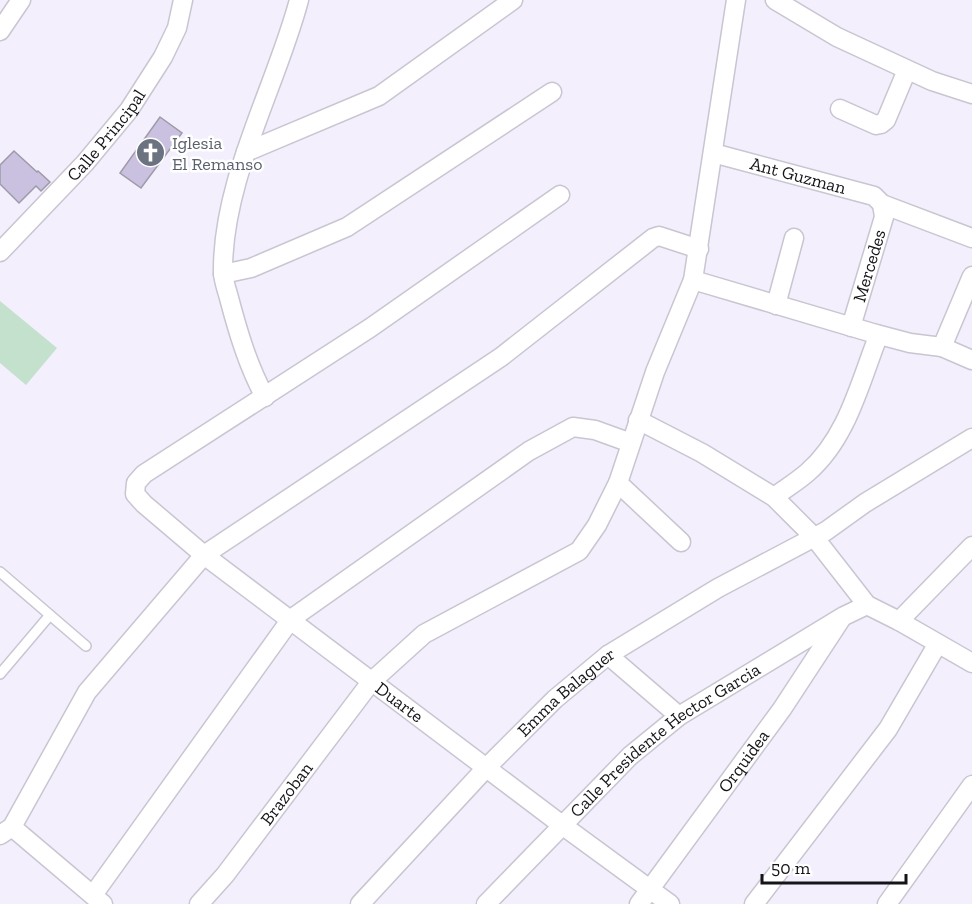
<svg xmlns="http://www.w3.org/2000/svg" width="972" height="904" font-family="'Zilla Slab',serif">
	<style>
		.green { fill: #c4e1cd }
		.building { fill: #cac0e0; stroke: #9e9ba6; stroke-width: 1.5 }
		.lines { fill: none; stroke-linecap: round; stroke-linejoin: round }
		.lane-casing { stroke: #c9c5d1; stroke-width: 12 }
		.street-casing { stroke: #c9c5d1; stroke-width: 21 }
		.lane { stroke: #fff; stroke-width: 9 }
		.street { stroke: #fff; stroke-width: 18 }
		.labels { text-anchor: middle; stroke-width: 5; stroke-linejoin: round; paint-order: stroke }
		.street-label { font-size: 18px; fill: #151418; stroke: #fff }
		.worship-label { font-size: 18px; fill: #5b616d; stroke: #fff; text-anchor: start }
	</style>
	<rect width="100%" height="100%" fill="#f3effc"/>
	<!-- green -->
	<polygon class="green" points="0,301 57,348 26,385 0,363"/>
	<!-- building -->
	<g class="building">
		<polygon points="160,117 182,133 141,188 120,173"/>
		<polygon points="14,151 37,172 38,171 50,182 41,191 36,186 19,203 0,184 0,165"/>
	</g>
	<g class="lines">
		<defs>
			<g id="lane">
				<polyline points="0,572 86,646"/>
				<polyline points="0,674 50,615"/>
			</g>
			<g id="street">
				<polyline points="775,0 837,37 932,81 972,94"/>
				<polyline points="0,31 21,0"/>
				<polyline points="840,109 876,125 881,124 886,120 907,70"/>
				<polyline points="246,152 379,96 513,0"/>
				<path id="s1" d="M713,153L874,196L882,204L972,238"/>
				<path id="s2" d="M560,195L370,328L144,474L136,483L135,494L144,504L204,555L562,825L670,904"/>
				<path id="s3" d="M0,252L85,163L129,110L163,57L177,28L183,0"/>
				<polyline points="223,274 251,268 347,227 552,92"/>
				<polyline points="693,280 876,334 910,343 942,347 972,360"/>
				<polyline points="776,305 794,238"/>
				<path id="s4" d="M851,327L884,217L882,204"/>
				<polyline points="942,347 972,276"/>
				<path d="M265,397C248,366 238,332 229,298C227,290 223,280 223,272C222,180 276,87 299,0"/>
				<polyline points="638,420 702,453 774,497 814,537 867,605 899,621 972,663"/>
				<polyline points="618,483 681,542"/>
				<path d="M774,497C786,488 798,481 808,472C846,439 859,386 876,342V334"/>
				<polyline points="899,621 972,546"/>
				<polyline points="608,655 679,716"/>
				<polyline points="12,827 103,904"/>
				<polyline points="0,835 12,827 87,692 204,555 501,357 653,238 659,236 699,249"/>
				<polyline points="93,895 291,619 529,451 573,427 595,430 631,443"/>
				<path id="s5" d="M199,904L225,875L371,682L424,634L579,551L597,525L618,483L655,372L693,280L736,0"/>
				<path id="s6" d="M360,904L487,767L555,699L608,655L718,588L826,531L865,503L972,438"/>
				<path id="s7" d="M486,904L630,756L679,716L844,616L867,605"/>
				<path id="s8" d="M639,904L782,709L841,619"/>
				<polyline points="754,904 888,729 937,645"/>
				<polyline points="887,904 972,785"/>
			</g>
		</defs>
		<!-- lane casing -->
		<use href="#lane" class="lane-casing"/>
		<!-- street casing -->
		<use href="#street" class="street-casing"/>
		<!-- lane -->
		<use href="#lane" class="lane"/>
		<!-- street -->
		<use href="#street" class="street"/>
	</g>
	<!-- icons -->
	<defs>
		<symbol id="church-disc" viewBox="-11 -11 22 22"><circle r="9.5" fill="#6b7280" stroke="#fff"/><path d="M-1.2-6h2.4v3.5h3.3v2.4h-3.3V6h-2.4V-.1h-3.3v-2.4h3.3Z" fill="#fff"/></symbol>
	</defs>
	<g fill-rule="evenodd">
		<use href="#church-disc" x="134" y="136" width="33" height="33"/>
	</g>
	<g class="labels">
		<!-- street labels -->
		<g class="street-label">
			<text dy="6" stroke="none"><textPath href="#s3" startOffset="158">Calle Principal</textPath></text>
			<text dy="6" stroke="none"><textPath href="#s1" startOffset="88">Ant Guzman</textPath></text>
			<text dy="6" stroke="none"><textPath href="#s4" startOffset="64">Mercedes</textPath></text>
			<text dy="6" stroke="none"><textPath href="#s6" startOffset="296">Emma Balaguer</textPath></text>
			<text dy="6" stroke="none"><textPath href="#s2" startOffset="861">Duarte</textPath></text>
			<text dy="6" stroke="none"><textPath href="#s7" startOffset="244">Calle Presidente Hector Garcia</textPath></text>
			<text dy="6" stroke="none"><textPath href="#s8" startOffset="177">Orquidea</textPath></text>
			<text dy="6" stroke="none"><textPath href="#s5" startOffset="141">Brazoban</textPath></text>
		</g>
		<!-- worship labels -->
		<g class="worship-label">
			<text x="172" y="149">Iglesia<tspan x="172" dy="21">El Remanso</tspan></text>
		</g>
	</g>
	<!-- scale -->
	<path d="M762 874v9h144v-9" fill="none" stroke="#151418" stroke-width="3"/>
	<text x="771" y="874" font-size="18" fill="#151418" stroke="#ffffff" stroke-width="4.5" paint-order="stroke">50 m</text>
</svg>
